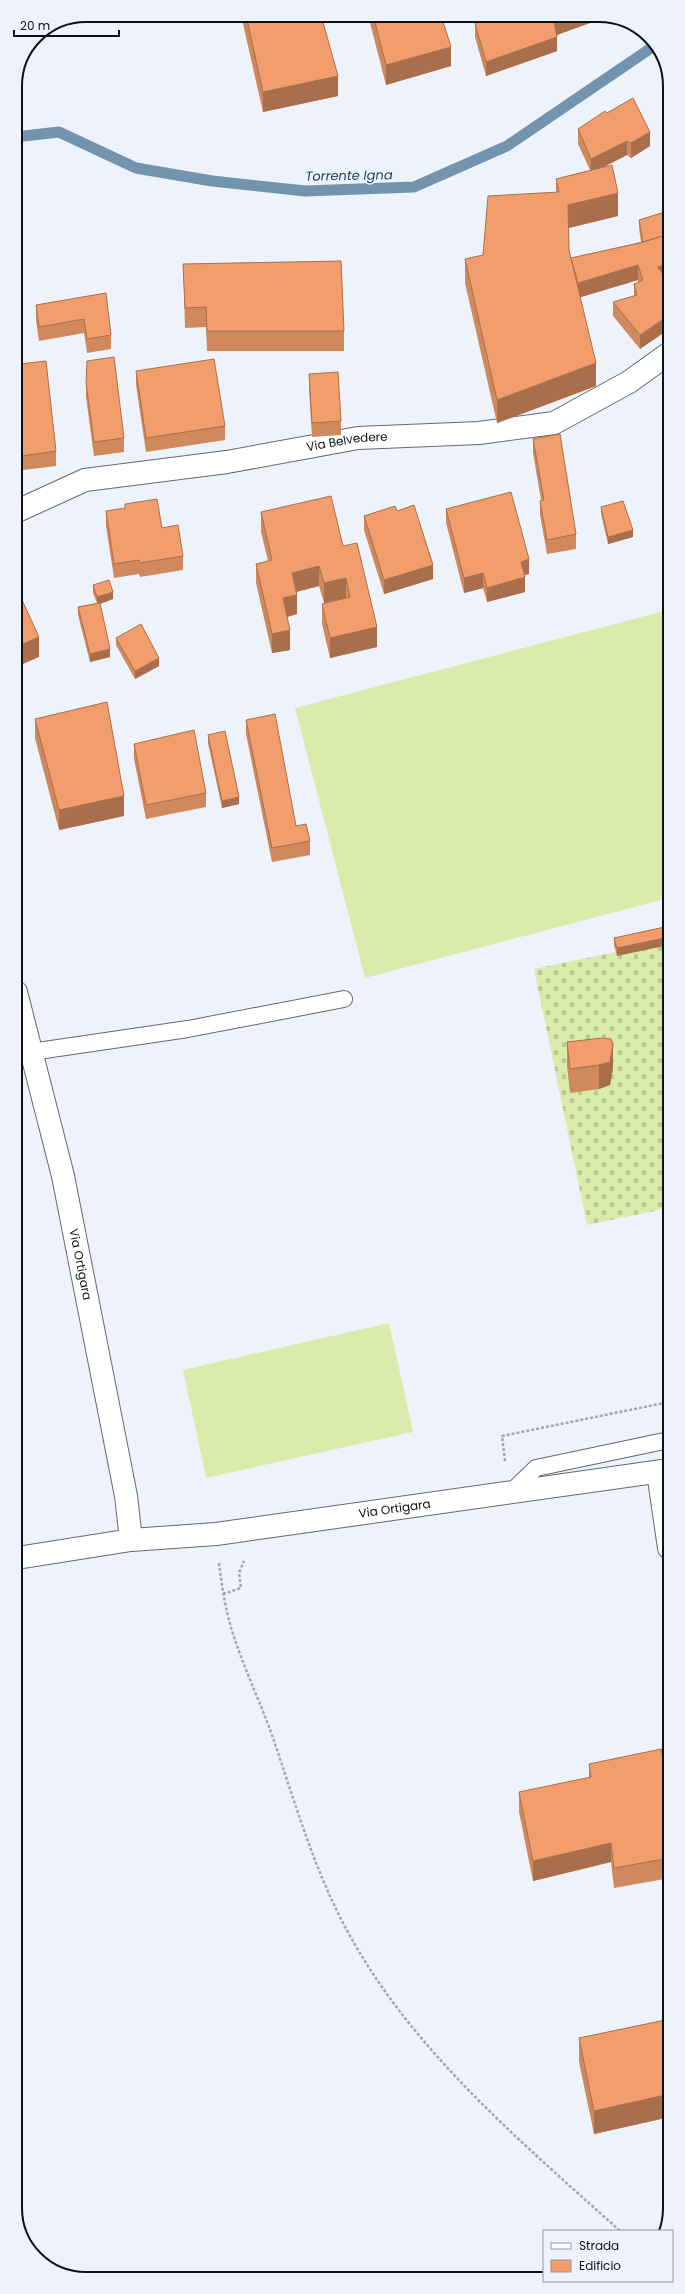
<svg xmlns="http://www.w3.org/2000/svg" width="685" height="2294" font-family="Poppins,sans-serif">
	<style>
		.cemetery { fill: url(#cemetery-stones) }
		.garden { fill: #d9ecab }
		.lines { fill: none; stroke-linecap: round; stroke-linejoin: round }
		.stream { stroke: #7294ae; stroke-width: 11 }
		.lane-casing { stroke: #656971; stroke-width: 18 }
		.street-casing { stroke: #656971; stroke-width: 24 }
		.secondary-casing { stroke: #656971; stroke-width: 24 }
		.path { stroke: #a3a7ad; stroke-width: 2.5; stroke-dasharray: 3 2; stroke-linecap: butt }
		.lane { stroke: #fff; stroke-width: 16 }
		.street { stroke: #fff; stroke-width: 22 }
		.secondary { stroke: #fff; stroke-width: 22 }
		.wall { fill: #d0885d }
		.shaded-wall { fill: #a96f4c }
		.building { fill: #f29e6c; stroke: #a96f4c }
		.labels { text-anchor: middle; stroke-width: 3; stroke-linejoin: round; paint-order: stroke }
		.street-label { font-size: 12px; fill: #0e1013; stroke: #eef3fb }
		.water-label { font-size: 13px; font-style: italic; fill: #1a3d56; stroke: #eef3fb }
		.rim { fill: none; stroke: #0e1013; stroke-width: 2 }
	</style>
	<defs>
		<pattern id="cemetery-stones" width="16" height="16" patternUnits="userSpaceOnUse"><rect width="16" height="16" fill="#d9ecab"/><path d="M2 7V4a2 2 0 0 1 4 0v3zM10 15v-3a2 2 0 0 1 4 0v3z" fill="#b9c992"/></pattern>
	</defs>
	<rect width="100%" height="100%" fill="#eef3fb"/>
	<!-- cemetery -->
	<polygon class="cemetery" points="669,941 669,1208 587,1225 534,969"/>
	<!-- garden -->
	<g class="garden">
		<polygon points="668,610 669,898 365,978 295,708"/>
		<polygon points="389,1323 413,1432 206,1478 183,1370"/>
	</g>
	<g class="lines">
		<!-- stream -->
		<polyline class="stream" points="15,137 59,132 136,168 212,181 305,191 414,187 507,146 654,46"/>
		<defs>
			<g id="lane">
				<polyline points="31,1052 188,1029 344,999"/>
				<polyline points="511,1492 536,1468 669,1440"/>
			</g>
			<g id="street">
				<path id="s1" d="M15,512L85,480L227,462L358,438L479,433L554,423L629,382L668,354"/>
				<path id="s2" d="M16,992L63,1176L126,1496L131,1540"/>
				<polyline points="658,1472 669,1548"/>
			</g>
			<g id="secondary">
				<path id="s3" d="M17,1558L131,1540L216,1534L669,1470"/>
			</g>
		</defs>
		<!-- lane casing -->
		<use href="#lane" class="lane-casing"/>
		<!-- street casing -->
		<use href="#street" class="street-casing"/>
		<!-- secondary casing -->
		<use href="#secondary" class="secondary-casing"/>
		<!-- path -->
		<g class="path">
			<polyline points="505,1461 502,1436 669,1402"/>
			<path d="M219,1563C222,1588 226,1613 234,1637C245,1670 260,1702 272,1735C293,1796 311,1860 341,1919C405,2045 517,2138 620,2231"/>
			<polyline points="223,1594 241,1588 239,1573 244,1561"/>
		</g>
		<!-- lane -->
		<use href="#lane" class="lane"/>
		<!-- street -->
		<use href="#street" class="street"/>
		<!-- secondary -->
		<use href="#secondary" class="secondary"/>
	</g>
	<!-- wall -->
	<g class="wall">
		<polygon points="241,15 321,15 338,96 263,112"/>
		<polygon points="368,15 441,15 451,66 386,85"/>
		<polygon points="497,15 604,15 557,35 557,51 486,76 475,37 475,23"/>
		<polygon points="668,85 668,119 665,112 665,100 663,96 663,89"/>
		<polygon points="607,113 650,146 631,158 627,155 602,168 618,216 569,228 569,250 571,258 641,242 639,228 639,220 668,211 668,240 666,279 640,349 613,316 613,302 634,296 634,284 638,282 638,280 580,297 596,386 497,423 465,283 465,259 483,255 556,192 556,179 590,170 578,144 578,129"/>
		<polygon points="183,264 344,331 344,351 207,351 206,327 185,328"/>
		<polygon points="106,293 111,335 111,349 87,353 84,333 39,341 36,320 36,305"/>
		<polygon points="20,364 56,451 56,466 15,471 15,386 21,386 20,378"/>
		<polygon points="136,371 225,426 225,440 146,452 136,385"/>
		<polygon points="309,374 341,421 341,435 312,437 309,388"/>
		<polygon points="86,383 124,438 124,452 94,456 86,397"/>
		<polygon points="533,439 576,534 576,549 547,554 540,515 540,501 541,500 533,453"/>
		<polygon points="125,504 162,528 183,556 183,570 140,577 139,574 114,578 106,526 106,511 125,509"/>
		<polygon points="601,507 633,537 608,544 601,514"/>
		<polygon points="446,509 529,574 524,575 525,592 487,602 483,588 464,593 446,523"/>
		<polygon points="397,511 433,579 384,594 364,530 364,516"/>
		<polygon points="261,512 343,546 377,647 330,658 322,624 322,604 346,598 324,603 319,586 296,592 297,614 287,617 290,650 272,653 256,583 256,564 268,561 261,532"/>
		<polygon points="93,585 113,599 100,604 110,657 90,662 78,615 78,607 97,603 93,593"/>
		<polygon points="116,638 159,666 135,679 116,645"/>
		<polygon points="35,719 124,816 59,830 35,738"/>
		<polygon points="246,720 296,826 310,841 310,855 272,862 246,734"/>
		<polygon points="208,735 239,804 222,808 208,743"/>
		<polygon points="134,744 206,793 206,807 146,819 134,759"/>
		<polygon points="669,926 617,956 614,945 614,938"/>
		<polygon points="567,1042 613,1068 610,1085 599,1089 570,1093 567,1065"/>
		<polygon points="589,1764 670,1796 670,1878 614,1888 611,1862 533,1881 519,1812 519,1792 589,1778"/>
		<polygon points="670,2019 670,2117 594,2134 579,2062 579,2038"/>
	</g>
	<!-- shaded-wall -->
	<g class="shaded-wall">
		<polygon points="554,15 604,15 607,17 554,36"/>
		<polygon points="557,37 557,51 486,76 486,62"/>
		<polygon points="451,47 451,66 386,85 386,65"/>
		<polygon points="338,76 338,96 263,112 263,92"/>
		<polygon points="650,132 650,146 631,158 631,143"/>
		<polygon points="627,141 627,155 591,173 591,159"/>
		<polygon points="618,193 618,216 568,228 568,205"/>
		<polygon points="668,232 668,240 666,240 666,233"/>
		<polygon points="668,263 668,278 658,281 658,267"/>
		<polygon points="638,265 638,280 578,298 578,283"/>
		<polygon points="668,316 668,330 640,349 640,335"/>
		<polygon points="596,363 596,386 497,423 497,400"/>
		<polygon points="633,530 633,537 608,544 608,537"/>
		<polygon points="529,559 529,574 521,576 521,562"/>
		<polygon points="433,565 433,579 384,594 384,580"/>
		<polygon points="319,566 319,586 292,593 292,573"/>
		<polygon points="483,573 483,588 464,593 464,578"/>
		<polygon points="525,577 525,592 487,602 487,588"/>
		<polygon points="346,578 346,598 324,603 324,583"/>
		<polygon points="113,592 113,599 97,605 97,597"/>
		<polygon points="297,595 297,614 283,618 283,598"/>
		<polygon points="377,627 377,647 330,658 330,638"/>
		<polygon points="290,630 290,650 272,653 272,634"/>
		<polygon points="39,637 39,657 16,667 16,647"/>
		<polygon points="110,649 110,657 90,662 90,654"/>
		<polygon points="159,658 159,666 135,679 135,671"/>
		<polygon points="124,796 124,816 59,830 59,810"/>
		<polygon points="239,797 239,804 222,808 222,801"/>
		<polygon points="669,937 669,945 617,956 617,948"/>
		<polygon points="613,1044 613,1068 610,1085 599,1089 599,1065"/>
		<polygon points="611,1843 611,1862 533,1881 533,1861"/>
		<polygon points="670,2094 670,2117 594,2134 594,2111"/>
	</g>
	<!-- building -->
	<g class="building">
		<polygon points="246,15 321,15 338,76 263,92"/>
		<polygon points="373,15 441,15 451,47 386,65"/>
		<polygon points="497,15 551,15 554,22 557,37 486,62 475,23"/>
		<polygon points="668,85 668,97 663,89"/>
		<polygon points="668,97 668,104 665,98"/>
		<polygon points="633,98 650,132 631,143 627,141 591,159 578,129 605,111 607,113"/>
		<polygon points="612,165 618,193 568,205 569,250 596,363 497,400 465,259 483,255 488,196 559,192 556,179"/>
		<polygon points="668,211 668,232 666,233 666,235 643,242 639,220"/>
		<polygon points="666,235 668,241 668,263 658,267 668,282 668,316 640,335 613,302 637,295 634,284 643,280 638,265 578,283 571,258 644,242"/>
		<polygon points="341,261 344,331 207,331 206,307 185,308 183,264"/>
		<polygon points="106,293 111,335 87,339 84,319 39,327 36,305"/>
		<polygon points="114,357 124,438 94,442 86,383 87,361"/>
		<polygon points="214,359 225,426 146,438 136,371"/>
		<polygon points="46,361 56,451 15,457 15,386 22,385 20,364"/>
		<polygon points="338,372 341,421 312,423 309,374"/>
		<polygon points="560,434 576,534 547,540 540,501 544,500 533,439"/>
		<polygon points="511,492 529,559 521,562 525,577 487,588 483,573 464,578 446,509"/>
		<polygon points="331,496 343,546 357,543 377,627 330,638 322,604 350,597 346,578 324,583 319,566 292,573 297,595 283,598 290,630 272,634 256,564 272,560 261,512"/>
		<polygon points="157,499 162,528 178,525 183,556 140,563 139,560 114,564 106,511 125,508 125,504"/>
		<polygon points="623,501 633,530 608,537 601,507"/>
		<polygon points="414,505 433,565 384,580 364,516 395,506 397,511"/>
		<polygon points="109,580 113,592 97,597 93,585"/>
		<polygon points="16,587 39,637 16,647"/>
		<polygon points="100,603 110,649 90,654 78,607"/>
		<polygon points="141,624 159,658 135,671 116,638"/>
		<polygon points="107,702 124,796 59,810 35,719"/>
		<polygon points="275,714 296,826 306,824 310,841 272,848 246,720"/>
		<polygon points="194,730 206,793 146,805 134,744"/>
		<polygon points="225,731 239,797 222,801 208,735"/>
		<polygon points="669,926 669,937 617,948 614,938"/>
		<polygon points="602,1038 611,1039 613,1044 610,1062 599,1065 570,1069 567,1042"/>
		<polygon points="661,1749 670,1796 670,1858 614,1868 611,1843 533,1861 519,1792 591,1777 589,1764"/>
		<polygon points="670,2019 670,2094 594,2111 579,2038"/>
	</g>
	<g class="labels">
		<!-- street labels -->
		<g class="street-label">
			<text dy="4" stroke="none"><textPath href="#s1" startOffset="342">Via Belvedere</textPath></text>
			<text dy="4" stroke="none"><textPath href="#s2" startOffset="280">Via Ortigara</textPath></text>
			<text dy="4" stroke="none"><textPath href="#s3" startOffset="381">Via Ortigara</textPath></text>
		</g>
		<!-- water labels -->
		<g class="water-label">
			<text transform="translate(349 175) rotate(-1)" y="5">Torrente Igna</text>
		</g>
	</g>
	<!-- crop -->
	<path d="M0 0H685V2294H0ZM86 22H599A64 64 0 0 1 663 86V2208A64 64 0 0 1 599 2272H86A64 64 0 0 1 22 2208V86A64 64 0 0 1 86 22Z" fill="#eef3fb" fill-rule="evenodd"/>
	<path class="rim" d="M86 22H599A64 64 0 0 1 663 86V2208A64 64 0 0 1 599 2272H86A64 64 0 0 1 22 2208V86A64 64 0 0 1 86 22Z"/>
	<!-- legend -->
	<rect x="543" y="2230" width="130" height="52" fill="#eef3fb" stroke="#94989e"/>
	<rect x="551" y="2243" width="20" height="6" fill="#ffffff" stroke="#94989e"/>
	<text x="579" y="2250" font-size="12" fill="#0e1013">Strada</text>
	<rect x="551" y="2260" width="20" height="12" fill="#f29e6c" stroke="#94989e"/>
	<text x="579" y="2270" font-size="12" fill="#0e1013">Edificio</text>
	<!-- scale -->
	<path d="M14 30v6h105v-6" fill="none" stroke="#0e1013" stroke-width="2"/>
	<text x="20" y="30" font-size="12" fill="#0e1013" stroke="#eef3fb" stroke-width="3" paint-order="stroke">20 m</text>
</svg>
